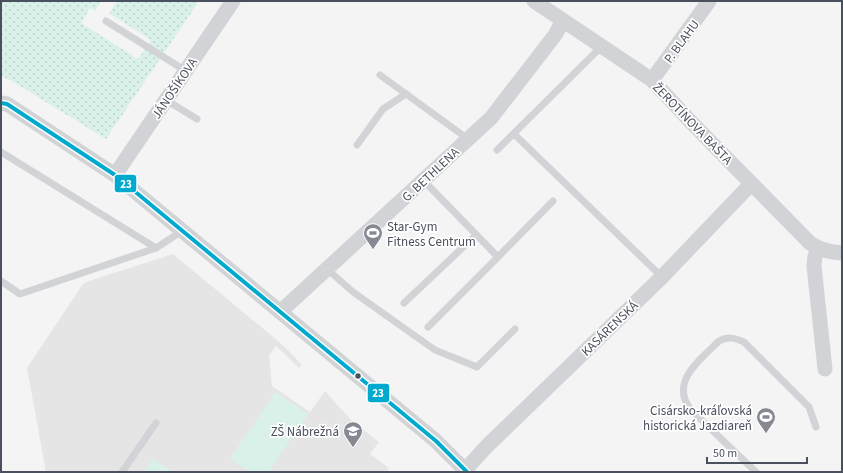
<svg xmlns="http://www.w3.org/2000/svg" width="843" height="473" font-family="'Source Sans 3',sans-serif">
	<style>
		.education { fill: #e6e5e5 }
		.green { fill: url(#green-dots) }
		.pitch { fill: #daf1ea }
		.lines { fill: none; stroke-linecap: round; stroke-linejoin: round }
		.service { stroke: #d2d3d6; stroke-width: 7 }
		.minor { stroke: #d2d3d6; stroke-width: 15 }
		.bus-1-casing { stroke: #fff; stroke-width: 7 }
		.bus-1 { stroke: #00a9ce; stroke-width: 4 }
		.bus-dot { fill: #4b505f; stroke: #fff; stroke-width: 1.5 }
		.labels { text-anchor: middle; stroke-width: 3.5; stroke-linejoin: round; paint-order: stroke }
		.street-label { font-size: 13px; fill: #4b505f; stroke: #fff }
		.poi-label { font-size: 13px; fill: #4b505f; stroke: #fff; text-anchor: end }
		.line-badge { stroke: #fff; stroke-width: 1.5 }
		.badge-label { font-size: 11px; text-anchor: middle; font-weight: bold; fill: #fff }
	</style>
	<defs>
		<pattern id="green-dots" width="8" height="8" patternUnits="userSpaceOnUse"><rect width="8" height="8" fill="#daf1ea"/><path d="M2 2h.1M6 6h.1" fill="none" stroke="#bdd0cb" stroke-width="1.8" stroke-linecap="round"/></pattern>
	</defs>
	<rect width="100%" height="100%" fill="#f4f4f4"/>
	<!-- education -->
	<polygon class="education" points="173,254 277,340 289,351 302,365 299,368 276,346 269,356 272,386 310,412 325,391 351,420 379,442 370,454 389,468 387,472 46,472 27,368 83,284 86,282"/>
	<!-- green -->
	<polygon class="green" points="1,1 102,1 95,11 90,8 81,23 138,59 151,40 109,13 116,3 113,1 199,1 106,139 12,81 1,76"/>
	<!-- pitch -->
	<g class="pitch">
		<polygon points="275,392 308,414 269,472 250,472 230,459"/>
		<polygon points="153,459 173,472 144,472"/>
	</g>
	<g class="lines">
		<!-- service -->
		<g class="service">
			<polyline points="106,21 186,71"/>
			<polyline points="380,75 468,139"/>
			<polyline points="166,100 197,119"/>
			<polyline points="514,134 662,277"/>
			<polyline points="357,145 383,109 406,94"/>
			<polyline points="497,150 601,47"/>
			<polyline points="1,152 156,248"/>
			<polyline points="423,180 498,257 553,201"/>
			<polyline points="327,269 353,292 435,350 477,367 515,329"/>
			<polyline points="1,281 20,294 156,248 182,231"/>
			<polyline points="404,303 476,235"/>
			<polyline points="428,327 498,257"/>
			<polyline points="122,472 156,423"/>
			<path d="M756,472L693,412C667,384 699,361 719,341C728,336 735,338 744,342L809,407L816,427"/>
		</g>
		<!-- minor -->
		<g class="minor">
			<path d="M534,1L652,80L690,121L810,243C821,250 829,252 842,253"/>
			<polyline points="652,80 709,1"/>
			<polyline points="1,103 7,104 115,175 436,441 467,472"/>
			<polyline points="115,175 233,1"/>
			<polyline points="819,248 815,256 814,266 825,369"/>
			<polyline points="280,312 491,118 555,35 563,21"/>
			<polyline points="465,470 487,446 662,277 751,184"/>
		</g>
		<defs>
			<polyline id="bus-1" points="1,103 7,104 115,175 436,441 467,472"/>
		</defs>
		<!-- bus-1 casing -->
		<use href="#bus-1" class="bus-1-casing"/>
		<!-- bus-1 -->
		<use href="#bus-1" class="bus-1"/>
	</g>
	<!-- icons -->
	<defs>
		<symbol id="stadium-pin" viewBox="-11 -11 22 30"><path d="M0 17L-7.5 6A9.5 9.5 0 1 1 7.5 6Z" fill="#868993" stroke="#fff"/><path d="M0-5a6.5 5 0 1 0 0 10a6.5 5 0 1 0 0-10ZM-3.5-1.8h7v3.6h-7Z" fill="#fff"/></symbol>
		<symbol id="school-pin" viewBox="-11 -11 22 30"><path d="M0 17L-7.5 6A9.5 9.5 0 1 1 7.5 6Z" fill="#868993" stroke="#fff"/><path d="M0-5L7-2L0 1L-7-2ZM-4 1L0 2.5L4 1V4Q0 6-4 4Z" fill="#fff"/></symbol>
	</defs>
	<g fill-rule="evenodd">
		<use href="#stadium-pin" x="362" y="222" width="22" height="30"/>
		<use href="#stadium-pin" x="755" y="406" width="22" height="30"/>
		<use href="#school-pin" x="342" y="420" width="22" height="30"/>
	</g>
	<!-- markers -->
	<circle class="bus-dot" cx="358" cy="376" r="3.5"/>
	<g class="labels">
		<!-- street labels -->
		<g class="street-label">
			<text transform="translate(681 41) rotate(-54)" y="5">P. BLAHU</text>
			<text transform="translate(174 88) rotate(-56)" y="5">JÁNOŠÍKOVA</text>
			<text transform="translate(693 123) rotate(46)" y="5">ŽEROTÍNOVA BAŠTA</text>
			<text transform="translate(430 174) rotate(-43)" y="5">G. BETHLENA</text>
			<text transform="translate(609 328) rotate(-44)" y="5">KASÁRENSKÁ</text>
		</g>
		<!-- poi labels -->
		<g class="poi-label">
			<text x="387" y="231" text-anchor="start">Star-Gym<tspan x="387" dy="15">Fitness Centrum</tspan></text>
			<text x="752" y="415">Cisársko-kráľovská<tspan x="752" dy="15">historická Jazdiareň</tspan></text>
			<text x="339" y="436">ZŠ Nábrežná</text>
		</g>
	</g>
	<g class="line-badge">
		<rect x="114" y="174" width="23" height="19" rx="4" fill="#00a9ce"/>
		<rect x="367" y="383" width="23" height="20" rx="4" fill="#00a9ce"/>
	</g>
	<g class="badge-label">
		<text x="126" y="188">23</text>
		<text x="378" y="397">23</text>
	</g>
	<!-- border -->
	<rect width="843" height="473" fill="none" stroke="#4b505f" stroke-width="4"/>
	<!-- scale -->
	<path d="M707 457v6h100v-6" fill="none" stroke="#4b505f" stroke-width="2"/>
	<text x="713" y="457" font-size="12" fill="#4b505f" stroke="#ffffff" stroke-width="3" paint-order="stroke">50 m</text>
</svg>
